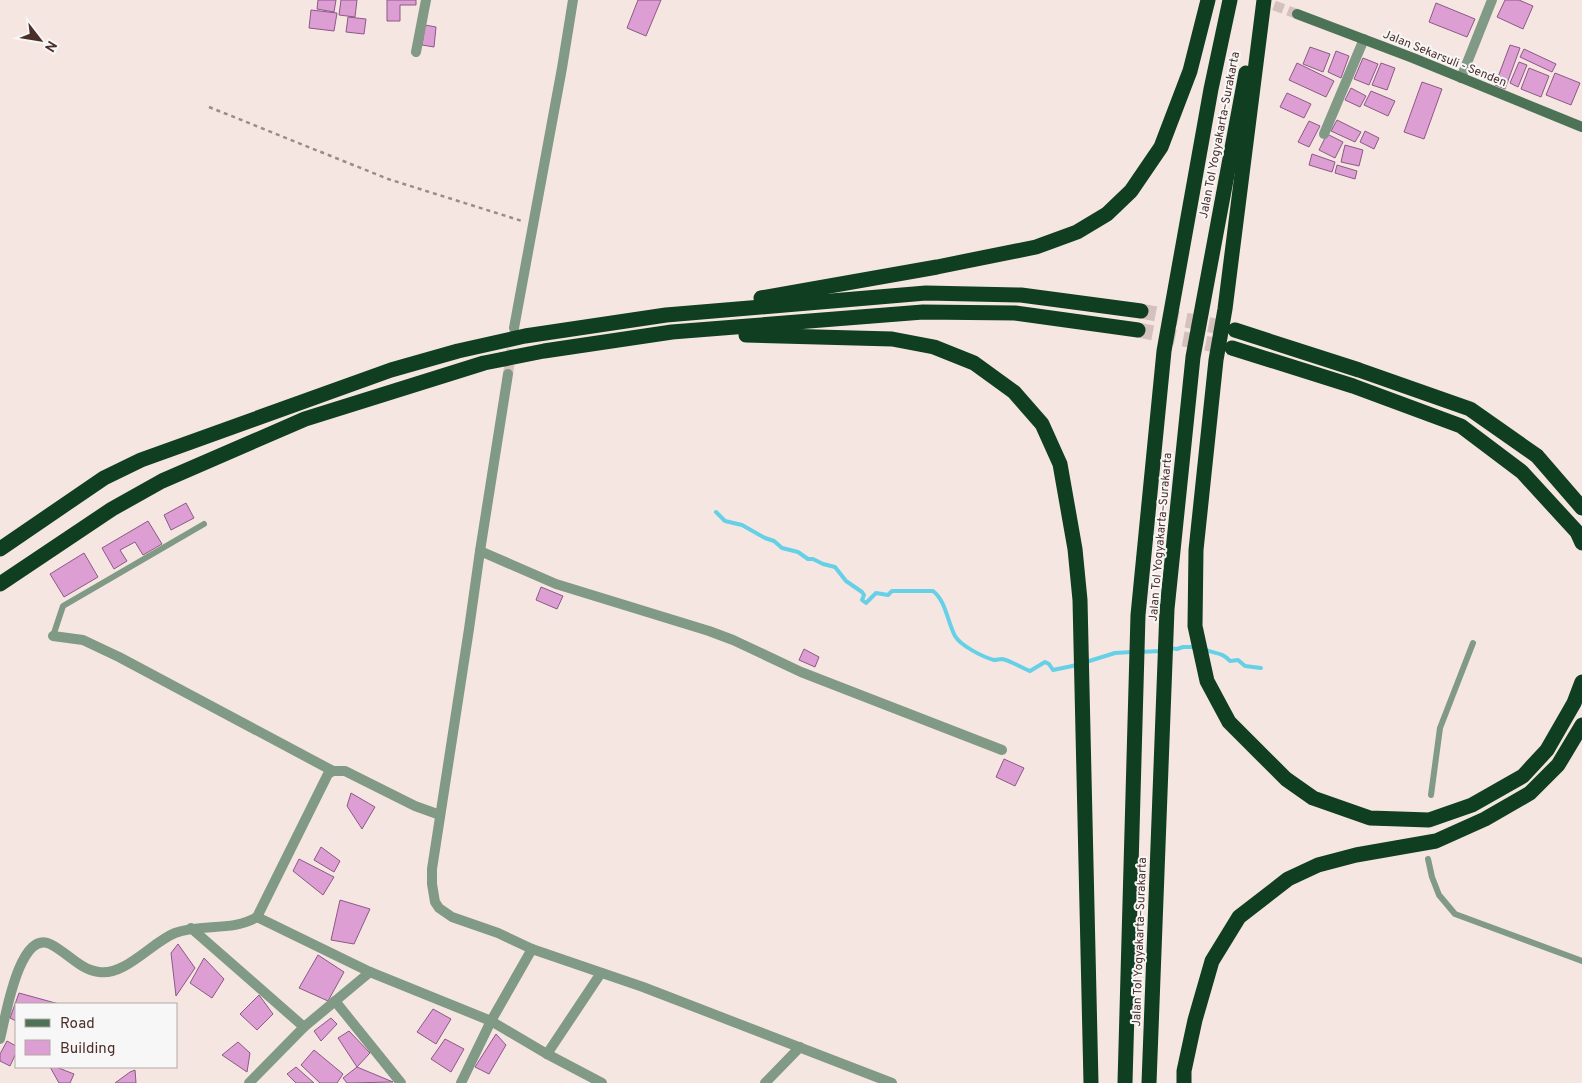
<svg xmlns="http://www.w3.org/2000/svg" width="1582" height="1083" font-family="Overpass,sans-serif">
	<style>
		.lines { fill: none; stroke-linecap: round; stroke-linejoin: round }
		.stream { stroke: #66d1e6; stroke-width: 4 }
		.building { fill: #dd9ed3; stroke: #8c5985 }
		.street-tunnel { stroke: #d4c1bd; stroke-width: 10; stroke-dasharray: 10 5; stroke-linecap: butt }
		.secondary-tunnel { stroke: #d4c1bd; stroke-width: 10; stroke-dasharray: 10 5; stroke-linecap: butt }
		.highway-tunnel { stroke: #d4c1bd; stroke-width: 15; stroke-dasharray: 15 8; stroke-linecap: butt }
		.path { stroke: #a18a85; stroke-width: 2.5; stroke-dasharray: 4 4; stroke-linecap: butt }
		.lane { stroke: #809a86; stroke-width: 6 }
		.street { stroke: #809a86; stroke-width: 10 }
		.secondary { stroke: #4d7357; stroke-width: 10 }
		.highway { stroke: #0f3e20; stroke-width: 15 }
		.labels { text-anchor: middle; stroke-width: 4; stroke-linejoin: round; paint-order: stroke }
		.street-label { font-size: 12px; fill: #4c2e28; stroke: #f7f7f7 }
	</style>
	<rect width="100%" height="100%" fill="#f6e6e2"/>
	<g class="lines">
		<!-- stream -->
		<g class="stream">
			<path d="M716,512L725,521L742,525L765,538L774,541L782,548L798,552L808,559H813L823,564L835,567L846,581L862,592L864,595L862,600L866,603L876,593L888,595L892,591H933C946,601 947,621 955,636C961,646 983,657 994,660C997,660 999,659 1002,659C1012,661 1021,668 1030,671L1045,662L1049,664L1053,670L1077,665"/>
			<polyline points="1169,648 1177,649 1183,647 1195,647"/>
			<path d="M1204,649C1216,655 1221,651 1230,661L1238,660L1245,666L1261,668"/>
			<polyline points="1139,652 1162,651"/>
			<polyline points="1086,662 1115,653 1132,652"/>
		</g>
	</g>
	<!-- building -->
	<g class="building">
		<polygon points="318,0 336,0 334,12 317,9"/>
		<polygon points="341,0 357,0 355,17 339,15"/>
		<polygon points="387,0 416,0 416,5 400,5 400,21 387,21"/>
		<polygon points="638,0 661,0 646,36 627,28"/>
		<polygon points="1505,0 1519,0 1533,6 1523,29 1497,17"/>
		<polygon points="1436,3 1475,19 1467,37 1429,22"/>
		<polygon points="311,10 337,13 334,31 309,28"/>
		<polygon points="348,17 366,19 364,34 346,32"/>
		<polygon points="425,25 436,27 434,47 422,45"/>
		<polygon points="1510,45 1520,48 1505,89 1495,85"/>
		<polygon points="1310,47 1330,54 1323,72 1303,64"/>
		<polygon points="1524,49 1556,64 1552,72 1520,57"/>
		<polygon points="1336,51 1349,56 1341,78 1328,72"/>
		<polygon points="1363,58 1378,64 1369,85 1354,79"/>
		<polygon points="1519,62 1527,65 1518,87 1510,83"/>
		<polygon points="1297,63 1334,81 1326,97 1289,80"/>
		<polygon points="1381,63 1395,68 1387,90 1372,85"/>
		<polygon points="1529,68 1549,76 1541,97 1521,89"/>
		<polygon points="1555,73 1580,83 1571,105 1546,95"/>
		<polygon points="1422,82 1442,89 1424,139 1404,132"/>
		<polygon points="1351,88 1366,96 1360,107 1345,100"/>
		<polygon points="1371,91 1395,101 1388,116 1364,105"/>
		<polygon points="1287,93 1311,104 1304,118 1280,107"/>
		<polygon points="1337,120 1361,132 1355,142 1331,131"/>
		<polygon points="1309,121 1320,126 1309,147 1298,142"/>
		<polygon points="1365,131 1379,138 1374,149 1360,142"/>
		<polygon points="1327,134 1343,142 1335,158 1319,150"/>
		<polygon points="1345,145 1363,150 1359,166 1341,162"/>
		<polygon points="1312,154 1335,162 1332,172 1309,165"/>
		<polygon points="1337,165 1357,171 1355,179 1335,173"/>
		<polygon points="186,503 194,518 171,530 164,515"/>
		<polygon points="148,521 162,544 143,555 135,542 120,550 127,561 114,569 102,548"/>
		<polygon points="84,553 98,577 64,597 50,574"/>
		<polygon points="541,587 563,596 557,609 536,600"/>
		<polygon points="804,649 819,657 815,667 799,660"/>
		<polygon points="1004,759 1024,768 1015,786 996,777"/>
		<polygon points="351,793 375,807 362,829 347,806"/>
		<polygon points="321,847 340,861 334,872 314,860"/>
		<polygon points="299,859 334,877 323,895 293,871"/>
		<polygon points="340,900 370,909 354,944 331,940"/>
		<polygon points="178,944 195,968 176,996 171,953"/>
		<polygon points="318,955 344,972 328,1001 299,988"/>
		<polygon points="204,958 224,979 212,998 190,983"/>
		<polygon points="19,993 59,1004 16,1004 16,1021 10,1018"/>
		<polygon points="259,995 273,1014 257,1030 240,1014"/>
		<polygon points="433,1009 451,1019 436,1044 417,1032"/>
		<polygon points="331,1018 337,1024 321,1041 314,1031"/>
		<polygon points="349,1031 370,1053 357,1067 338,1038"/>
		<polygon points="496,1034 506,1045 489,1074 475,1067"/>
		<polygon points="445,1039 464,1049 451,1072 431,1059"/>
		<polygon points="7,1041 16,1046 16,1053 10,1066 0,1061 0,1054"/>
		<polygon points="238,1042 250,1053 247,1072 222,1055"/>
		<polygon points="314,1050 343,1074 337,1083 320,1083 301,1065"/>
		<polygon points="50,1067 56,1067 74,1074 70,1083 59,1083"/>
		<polygon points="296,1067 314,1083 296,1083 287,1074"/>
		<polygon points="357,1067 393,1082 347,1083 343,1078"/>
		<polygon points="135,1070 136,1083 115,1083 130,1072"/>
	</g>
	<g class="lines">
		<!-- street-tunnel -->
		<polyline class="street-tunnel" points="508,374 514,333"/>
		<!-- secondary-tunnel -->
		<polyline class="secondary-tunnel" points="1260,0 1297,14"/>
		<!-- highway-tunnel -->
		<g class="highway-tunnel">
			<polyline points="1141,311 1235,330"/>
			<polyline points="1138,330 1230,348"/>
		</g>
		<!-- path -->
		<polyline class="path" points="209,107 388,179 522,221"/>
		<!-- lane -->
		<g class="lane">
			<polyline points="53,636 63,606 204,524"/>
			<polyline points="1431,795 1440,728 1473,643"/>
			<polyline points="1428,859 1432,877 1439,895 1455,914 1582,961"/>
		</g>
		<!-- street -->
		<g class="street">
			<polyline points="416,52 426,0"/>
			<polyline points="1461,78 1492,0"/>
			<polyline points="1324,134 1364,39"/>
			<polyline points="514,328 562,68 573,0"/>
			<polyline points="508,374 480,551 469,629 432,869 432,884 435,902 439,908 452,917 498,933 532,949 643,987 892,1083"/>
			<polyline points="480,551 556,584 709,631 733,640 801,672 1002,750"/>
			<polyline points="53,636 83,640 119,657 333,771"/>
			<polyline points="257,917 370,972 491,1021 547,1054 602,1083"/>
			<polyline points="191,928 304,1027"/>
			<polyline points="335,1001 401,1083"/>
			<path d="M0,1039C5,1020 19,929 50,944C67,952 80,970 99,972C125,976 152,942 175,933C201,923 233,932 257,917L328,774L333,771H345L415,806L440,815"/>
			<polyline points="547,1054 601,973"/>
			<polyline points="249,1083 304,1027 370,972"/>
			<polyline points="461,1083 491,1021 532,949"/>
			<polyline points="765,1083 800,1047"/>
		</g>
		<!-- secondary -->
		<polyline class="secondary" points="1297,14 1413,58 1582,127"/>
		<!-- highway -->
		<g class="highway">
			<polyline points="1264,0 1225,309 1216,360 1196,550 1195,626 1207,681 1229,722 1286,779 1313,798 1370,818 1429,820 1472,805 1523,776 1547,750 1574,703 1582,682"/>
			<polyline points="761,298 937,267 1036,247 1077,232 1107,214 1131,191 1161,147 1190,71 1208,0"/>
			<polyline points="1235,330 1359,370 1470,409 1537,456 1582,508"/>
			<polyline points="746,335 892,339 934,347 974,363 1014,392 1042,424 1060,464 1075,549 1080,600 1091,1083"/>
			<polyline points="1232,348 1353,386 1461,426 1522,472 1577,532 1582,543"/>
			<polyline points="0,549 104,478 141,460 391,370 458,351 525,336 666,315 926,293 1021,295 1141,311"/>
			<polyline points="0,584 112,509 162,481 305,419 484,363 544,351 672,332 923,312 1015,313 1138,330"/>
			<polyline points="1125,1083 1138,615 1164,351 1211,89 1230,0"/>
			<polyline points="1149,1083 1167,609 1193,357 1246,73"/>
			<polyline points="1184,1083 1184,1071 1195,1020 1212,961 1239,917 1288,879 1318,865 1356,855 1436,841 1485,819 1530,793 1558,765 1582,725"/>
		</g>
	</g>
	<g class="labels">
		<!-- street labels -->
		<g class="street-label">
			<text transform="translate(1445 58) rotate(22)" y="4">Jalan Sekarsuli - Senden</text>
			<text transform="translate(1219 135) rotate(-79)" y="4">Jalan Tol Yogyakarta–Surakarta</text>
			<text transform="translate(1160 537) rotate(-85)" y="4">Jalan Tol Yogyakarta–Surakarta</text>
			<text transform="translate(1139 942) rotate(-88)" y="4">Jalan Tol Yogyakarta–Surakarta</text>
		</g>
	</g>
	<!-- legend -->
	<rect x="15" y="1003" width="162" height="65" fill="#f7f7f7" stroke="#b3a7a4"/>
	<rect x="25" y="1019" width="25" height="8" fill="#4d7357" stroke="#b3a7a4"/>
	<text x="60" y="1028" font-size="15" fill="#4c2e28">Road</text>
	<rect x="25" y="1040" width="25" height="15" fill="#dd9ed3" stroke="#b3a7a4"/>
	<text x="60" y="1053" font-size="15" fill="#4c2e28">Building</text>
	<!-- north arrow -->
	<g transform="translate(40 40) rotate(121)" stroke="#f7f7f7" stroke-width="4" paint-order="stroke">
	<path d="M0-4L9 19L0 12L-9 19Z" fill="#4c2e28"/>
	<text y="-8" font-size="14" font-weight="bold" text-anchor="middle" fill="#4c2e28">N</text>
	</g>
</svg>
